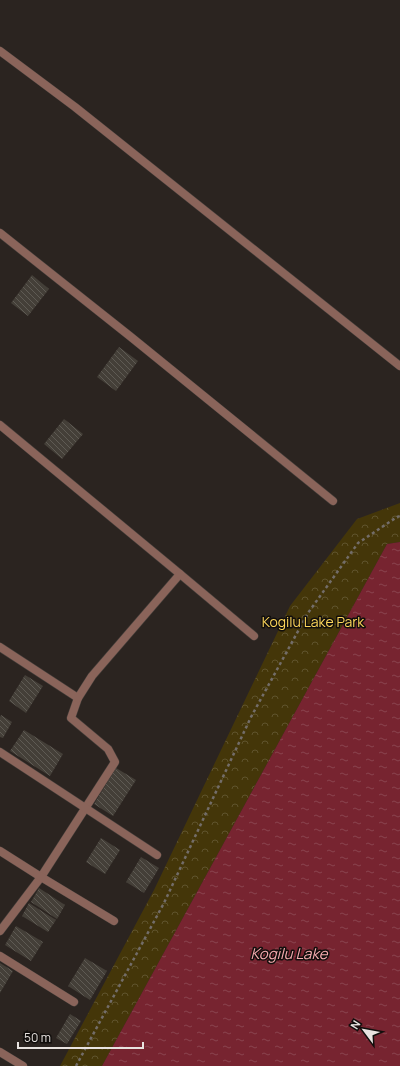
<svg xmlns="http://www.w3.org/2000/svg" width="400" height="1066" font-family="Manrope,sans-serif">
	<style>
		.park { fill: url(#park-crowns) }
		.water { fill: url(#water-ripples) }
		.building { fill: url(#building-back-hatch) }
		.lines { fill: none; stroke-linecap: round; stroke-linejoin: round }
		.street-casing { stroke: #453f3b; stroke-width: 9 }
		.path { stroke: #736d69; stroke-width: 2.5; stroke-dasharray: 3 3; stroke-linecap: butt }
		.street { stroke: #8a645a; stroke-width: 8 }
		.labels { text-anchor: middle; stroke-width: 3; stroke-linejoin: round; paint-order: stroke }
		.park-label { font-size: 14px; fill: #fdd65b; stroke: #110e0c }
		.water-label { font-size: 15px; font-style: italic; fill: #f6acb0; stroke: #110e0c }
	</style>
	<defs>
		<pattern id="park-crowns" width="20" height="18" patternUnits="userSpaceOnUse"><rect width="20" height="18" fill="#443609"/><path d="M2 6a3 3 0 1 1 6 0M12 15a3 3 0 1 1 6 0" fill="none" stroke="#5f532d"/></pattern>
		<pattern id="water-ripples" width="26" height="14" patternUnits="userSpaceOnUse"><rect width="26" height="14" fill="#772430"/><path d="M2 4q2-2 4 0t4 0M15 11q2-2 4 0t4 0" fill="none" stroke="#8a444e"/></pattern>
		<pattern id="building-back-hatch" width="6" height="6" patternUnits="userSpaceOnUse"><rect width="6" height="6" fill="#443f38"/><path d="M-1 5l2 2M0 0l6 6M5-1l2 2" fill="none" stroke="#5f5b54"/></pattern>
	</defs>
	<rect width="100%" height="100%" fill="#2b2420"/>
	<!-- park -->
	<polygon class="park" points="400,503 400,542 387,544 102,1066 60,1066 154,890 290,606 357,519"/>
	<!-- water -->
	<polygon class="water" points="400,542 400,1066 102,1066 387,544"/>
	<!-- building -->
	<g class="building">
		<polygon points="32,275 49,289 28,316 11,303"/>
		<polygon points="119,347 138,361 116,391 97,377"/>
		<polygon points="64,419 83,434 62,459 44,444"/>
		<polygon points="25,675 43,686 26,713 9,701"/>
		<polygon points="1,715 12,722 3,738 0,737 0,717"/>
		<polygon points="24,730 63,754 50,776 10,751"/>
		<polygon points="116,768 136,780 113,816 94,804"/>
		<polygon points="101,838 120,850 105,874 86,862"/>
		<polygon points="141,857 159,868 144,893 126,882"/>
		<polygon points="39,888 65,905 57,919 31,902"/>
		<polygon points="29,903 56,920 48,932 22,916"/>
		<polygon points="16,926 43,942 31,961 5,945"/>
		<polygon points="85,958 107,971 90,1000 68,986"/>
		<polygon points="0,963 13,971 0,993"/>
		<polygon points="70,1014 81,1021 67,1044 56,1038"/>
	</g>
	<g class="lines">
		<defs>
			<g id="street">
				<polyline points="0,51 75,107 400,366"/>
				<polyline points="0,233 131,337 333,501"/>
				<polyline points="0,425 180,574 92,676 78,698 71,718 108,749 115,762 41,877 0,931"/>
				<polyline points="180,574 254,636"/>
				<polyline points="0,647 78,698"/>
				<polyline points="0,752 157,855"/>
				<polyline points="0,851 41,877 114,921"/>
				<polyline points="0,956 74,1002"/>
				<polyline points="0,1052 23,1066"/>
			</g>
		</defs>
		<!-- street casing -->
		<use href="#street" class="street-casing"/>
		<!-- path -->
		<polyline class="path" points="76,1066 164,903 251,717 308,613 358,543 397,517 400,516"/>
		<!-- street -->
		<use href="#street" class="street"/>
	</g>
	<g class="labels">
		<!-- park labels -->
		<g class="park-label">
			<text x="313" y="627">Kogilu Lake Park</text>
		</g>
		<!-- water labels -->
		<g class="water-label">
			<text x="289" y="959">Kogilu Lake</text>
		</g>
	</g>
	<!-- north arrow -->
	<g transform="translate(364 1030) rotate(302)" stroke="#110e0c" stroke-width="3" paint-order="stroke">
	<path d="M0-3L7 15L0 10L-7 15Z" fill="#e8e3e0"/>
	<text y="-6" font-size="11" font-weight="bold" text-anchor="middle" fill="#e8e3e0">N</text>
	</g>
	<!-- scale -->
	<path d="M18 1042v6h125v-6" fill="none" stroke="#e8e3e0" stroke-width="2"/>
	<text x="24" y="1042" font-size="12" fill="#e8e3e0" stroke="#110e0c" stroke-width="3" paint-order="stroke">50 m</text>
</svg>
